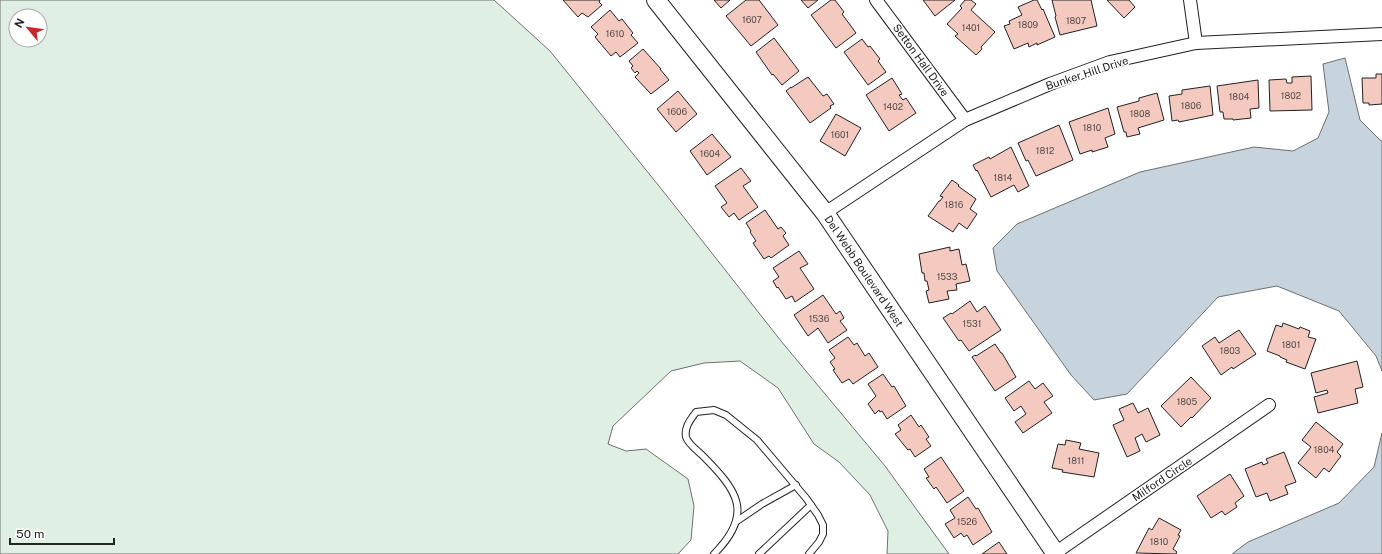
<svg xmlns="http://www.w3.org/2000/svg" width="1382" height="554" font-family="'Public Sans',sans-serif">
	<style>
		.green { fill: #e0efe3; stroke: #6f6f6f; fill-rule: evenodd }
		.water { fill: #c7d3dd; stroke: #6f6f6f }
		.building { fill: #f3c9c0; stroke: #222 }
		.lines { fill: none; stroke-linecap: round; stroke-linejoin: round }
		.lane-casing { stroke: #222; stroke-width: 8 }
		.street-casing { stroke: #222; stroke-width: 14 }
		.secondary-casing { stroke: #222; stroke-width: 20 }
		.lane { stroke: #fff; stroke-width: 6 }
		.street { stroke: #fff; stroke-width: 12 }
		.secondary { stroke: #fff; stroke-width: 18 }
		.labels { text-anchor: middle; stroke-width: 3; stroke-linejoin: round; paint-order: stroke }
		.number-label { font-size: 9px; fill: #564c4a }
		.street-label { font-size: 11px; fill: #222; stroke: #fff }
	</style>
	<rect width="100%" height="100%" fill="#fff"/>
	<!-- green -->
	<path class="green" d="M0,0H494L550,51L667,196L781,341L885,466L949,554H887L888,531L870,495L839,462L814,444L778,388L740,361L704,363L671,371L613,426L608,444L626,451L646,449L688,479L694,506L691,540L678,554H0ZM16,16H40V40H16Z"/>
	<!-- water -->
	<g class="water">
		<polygon points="1345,58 1360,120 1380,140 1382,141 1382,371 1376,356 1339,311 1277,286 1218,297 1127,394 1094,400 1071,375 997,271 993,248 1017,224 1140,172 1254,147 1293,151 1318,138 1329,112 1323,64"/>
		<polygon points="1382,433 1382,554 1232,554 1248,542 1339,503 1374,467"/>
	</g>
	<!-- building -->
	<g class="building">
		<polygon points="563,0 600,0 599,2 602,5 588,17 582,13 578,17"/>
		<polygon points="714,0 730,0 721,8"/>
		<polygon points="746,0 759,0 778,25 751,46 726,16"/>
		<polygon points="801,0 818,0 808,8"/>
		<polygon points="831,0 835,0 844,12 842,14 856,33 836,48 811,15"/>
		<polygon points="923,0 955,0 935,16"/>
		<polygon points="965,0 971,0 976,4 971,10 995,32 981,47 982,49 976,55 955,36 958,34 947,24 962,8 960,6"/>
		<polygon points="1034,0 1037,0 1042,10 1043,9 1055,37 1037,45 1037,43 1029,47 1028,43 1014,49 1004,26 1010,24 1009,21 1022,15 1018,7"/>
		<polygon points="1052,0 1091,0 1097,26 1060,35 1055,17 1056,16"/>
		<polygon points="1107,0 1129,0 1135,7 1124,18"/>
		<polygon points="610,10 619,21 622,19 633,33 631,35 638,43 620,57 616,52 611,56 595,37 598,34 591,27"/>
		<polygon points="774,38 799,71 782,85 773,74 772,75 756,52"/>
		<polygon points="862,39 868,47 870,46 880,59 878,61 886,72 868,85 844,52"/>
		<polygon points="643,49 661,69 660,69 669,80 651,94 635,77 639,73 637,71 635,73 631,68 633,66 629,61"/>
		<polygon points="1376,74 1382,74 1382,104 1369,105 1369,103 1363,103 1362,78 1376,78"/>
		<polygon points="1311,76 1312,110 1270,111 1269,80 1286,79 1287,83 1292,83 1292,77"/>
		<polygon points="808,77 823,96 827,94 834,104 830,106 831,108 810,123 786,91 791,87 791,88"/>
		<polygon points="892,78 902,94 899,95 903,100 906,98 916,113 889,131 866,95"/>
		<polygon points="1258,80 1259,108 1250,109 1251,118 1233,120 1233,119 1224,119 1223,112 1220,112 1217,86"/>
		<polygon points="1210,86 1213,115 1179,122 1178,120 1172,121 1169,96 1182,94 1182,90"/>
		<polygon points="678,91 697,114 676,132 657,109"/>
		<polygon points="1157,93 1164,120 1138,128 1140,134 1127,137 1126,132 1124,132 1117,107 1139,101 1139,98"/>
		<polygon points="1108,108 1115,134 1105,138 1108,147 1092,152 1092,150 1080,154 1069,122"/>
		<polygon points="836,114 861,128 845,156 820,141"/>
		<polygon points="1059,125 1073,160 1036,176 1028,160 1026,161 1018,143"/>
		<polygon points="712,134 731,157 707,175 690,151"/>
		<polygon points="1011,147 1029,186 1018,192 1014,185 991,197 977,170 976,171 973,165 989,157 990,159"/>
		<polygon points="741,168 751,181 743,186 758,207 739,220 734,213 729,217 721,207 727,203 715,186"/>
		<polygon points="952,180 959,185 958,186 976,199 970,209 977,214 967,229 959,223 953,232 928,216 939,201 940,201 943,197 940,196"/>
		<polygon points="765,210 778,229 781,227 786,233 783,236 789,245 771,258 769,256 764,259 753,243 756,241 750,232 751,231 746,223"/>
		<polygon points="950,247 950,251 959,249 962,265 966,264 970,281 956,284 957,290 947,291 949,299 929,303 926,291 929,290 927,281 925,281 924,273 922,273 919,254"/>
		<polygon points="799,251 808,264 800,268 814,289 795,302 792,296 786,299 778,287 777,288 773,281 779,277 773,268"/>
		<polygon points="823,295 836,314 840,311 844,318 840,321 847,330 828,343 818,328 808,336 794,315"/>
		<polygon points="970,301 977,312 985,306 1001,330 969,351 961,340 959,341 943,318 951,313 952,314"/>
		<polygon points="1283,323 1299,329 1300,327 1310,331 1308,337 1316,339 1305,369 1286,362 1287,360 1280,357 1280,356 1267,351 1276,325 1282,327"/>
		<polygon points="1239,330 1256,354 1233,369 1232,367 1221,375 1202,346 1215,337 1219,343"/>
		<polygon points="848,337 854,345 857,343 865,356 869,353 878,367 853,384 849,379 842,383 833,370 835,369 830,362 835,358 829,350"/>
		<polygon points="995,344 1001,353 1002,353 1016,377 995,391 972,357 975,355 976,356"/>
		<polygon points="1357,361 1363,387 1355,389 1358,403 1318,413 1314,397 1328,393 1327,390 1316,393 1311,373"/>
		<polygon points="883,374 892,387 894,386 906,406 887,419 882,411 880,412 879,410 875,414 868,404 876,396 868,384"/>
		<polygon points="1191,377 1211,398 1192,418 1191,417 1181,427 1161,406"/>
		<polygon points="1029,381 1035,389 1043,383 1053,396 1044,402 1052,413 1023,433 1015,422 1026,414 1021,406 1014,411 1005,398"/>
		<polygon points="1133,403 1138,413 1148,408 1160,435 1146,442 1142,434 1135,438 1140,451 1127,457 1113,425 1124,420 1119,409"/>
		<polygon points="911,415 919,427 921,425 929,437 926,439 931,446 915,457 910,449 908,450 895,434 901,430 898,425"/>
		<polygon points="1316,422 1343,444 1337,452 1341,456 1329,472 1324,468 1316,478 1298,463 1311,447 1302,440"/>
		<polygon points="1066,440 1081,443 1079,449 1099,453 1094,477 1062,472 1063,470 1052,468 1058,444 1065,445"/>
		<polygon points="1284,452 1296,482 1285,486 1288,494 1270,501 1267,493 1256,497 1245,469 1262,462 1263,465 1268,463 1266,459"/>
		<polygon points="941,457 964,491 947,503 936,487 934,489 926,478 929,477 924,469"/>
		<polygon points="1230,474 1244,496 1235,503 1237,507 1225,515 1222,511 1211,518 1197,496"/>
		<polygon points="968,497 976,509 978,508 992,532 973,545 967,535 964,537 961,533 954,538 945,524 955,518 950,510"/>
		<polygon points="1159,518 1181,530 1178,535 1180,536 1173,549 1177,552 1176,554 1136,553 1149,528 1152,530"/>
		<polygon points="999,542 1007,554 982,554"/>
	</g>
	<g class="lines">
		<defs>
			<g id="lane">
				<polyline points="737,521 762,504 796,485"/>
				<path d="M714,554C755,513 737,490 702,455C697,450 688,444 686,437C684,427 691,419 696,412L714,410L726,415L757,440L806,498L818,515L823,525V534L819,542L809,554"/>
				<polyline points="759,554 811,505"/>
			</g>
			<g id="street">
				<polyline points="876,0 965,120"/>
				<polyline points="1190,0 1196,43"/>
				<polyline points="825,213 965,120 1050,84 1110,62 1196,43 1382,34"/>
				<polyline points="1055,553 1269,405"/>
			</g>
			<polyline id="secondary" points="656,0 825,213 1056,554"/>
		</defs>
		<!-- lane casing -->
		<use href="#lane" class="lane-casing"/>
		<!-- street casing -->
		<use href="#street" class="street-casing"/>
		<!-- secondary casing -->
		<use href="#secondary" class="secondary-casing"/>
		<!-- lane -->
		<use href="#lane" class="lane"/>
		<!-- street -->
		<use href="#street" class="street"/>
		<!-- secondary -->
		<use href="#secondary" class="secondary"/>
	</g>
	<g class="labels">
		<!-- number labels -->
		<g class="number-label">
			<text x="752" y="23">1607</text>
			<text x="1076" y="24">1807</text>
			<text x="1028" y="28">1809</text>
			<text x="971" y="31">1401</text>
			<text x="615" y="37">1610</text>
			<text x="1291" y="99">1802</text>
			<text x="1239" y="100">1804</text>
			<text x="1191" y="109">1806</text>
			<text x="893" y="110">1402</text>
			<text x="677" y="115">1606</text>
			<text x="1140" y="117">1808</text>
			<text x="1092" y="131">1810</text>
			<text x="840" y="138">1601</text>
			<text x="1045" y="154">1812</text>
			<text x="710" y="157">1604</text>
			<text x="1003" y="181">1814</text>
			<text x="954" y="208">1816</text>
			<text x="947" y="280">1533</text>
			<text x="819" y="322">1536</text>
			<text x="972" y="327">1531</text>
			<text x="1291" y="348">1801</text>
			<text x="1230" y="354">1803</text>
			<text x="1187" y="405">1805</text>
			<text x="1324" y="453">1804</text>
			<text x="1076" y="464">1811</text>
			<text x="967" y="525">1526</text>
			<text x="1159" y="545">1810</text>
		</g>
		<!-- street labels -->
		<g class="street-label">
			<text transform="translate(921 60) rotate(54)" y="4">Setton Hall Drive</text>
			<text transform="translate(1087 73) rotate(-18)" y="4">Bunker Hill Drive</text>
			<text transform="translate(864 271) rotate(56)" y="4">Del Webb Boulevard West</text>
			<text transform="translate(1162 479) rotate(-34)" y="4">Milford Circle</text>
		</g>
	</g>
	<!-- north arrow -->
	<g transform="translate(28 28) rotate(299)"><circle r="19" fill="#ffffff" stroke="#a7a7a7"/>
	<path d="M0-3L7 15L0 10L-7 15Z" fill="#c62828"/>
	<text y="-6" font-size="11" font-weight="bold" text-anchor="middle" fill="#222222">N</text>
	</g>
	<!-- scale -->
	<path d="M10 538v6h104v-6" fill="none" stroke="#222222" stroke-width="2"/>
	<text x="16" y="538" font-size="12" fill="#222222" stroke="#ffffff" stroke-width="3" paint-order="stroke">50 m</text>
</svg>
